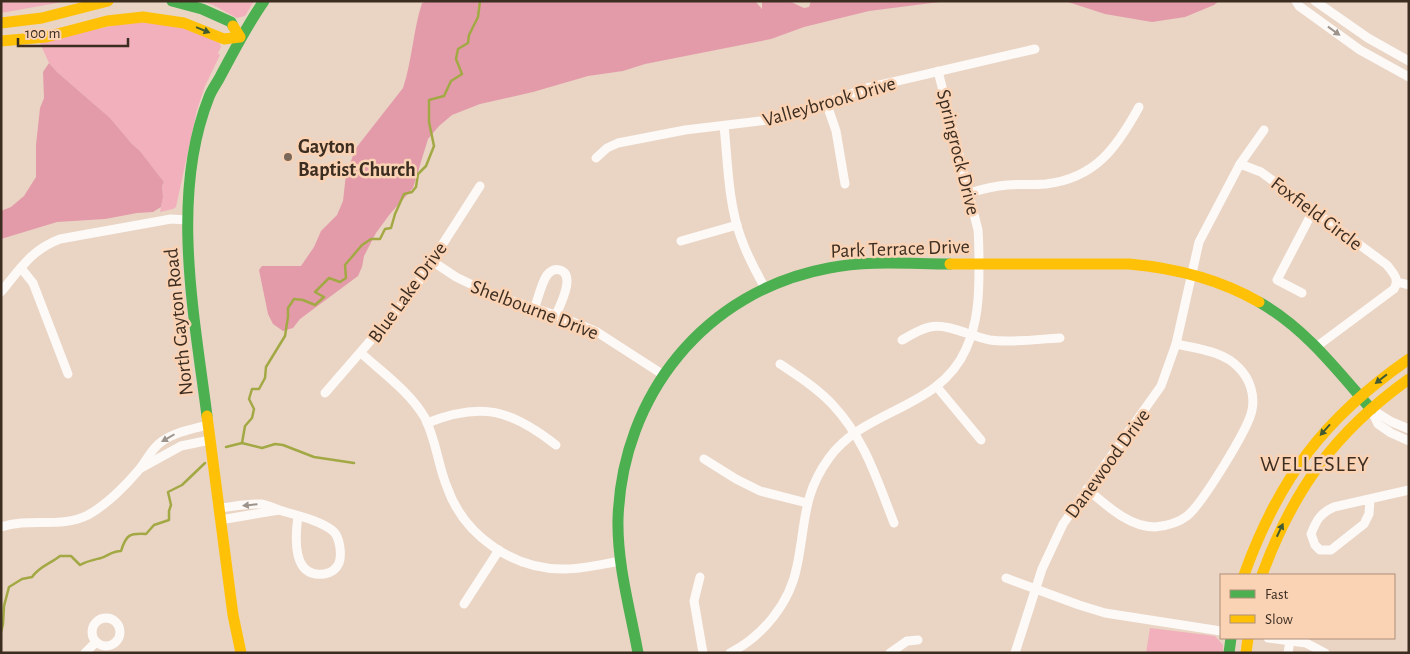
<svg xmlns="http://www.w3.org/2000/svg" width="1410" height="654" font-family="'Alegreya Sans',sans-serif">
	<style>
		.green { fill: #f1b0bc }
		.forest { fill: #e39baa }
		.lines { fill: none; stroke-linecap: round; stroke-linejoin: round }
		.stream { stroke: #a2a944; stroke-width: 2.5 }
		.street { stroke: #fcf9f6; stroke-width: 9 }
		.fast { stroke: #4caf50; stroke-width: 11 }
		.slow { stroke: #ffc107; stroke-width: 11 }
		.oneway { fill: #425a31 }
		.oneway2 { fill: #9c938c }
		.poi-dot { fill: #79675a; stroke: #fad2b4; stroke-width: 2 }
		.labels { text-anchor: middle; stroke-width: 5; stroke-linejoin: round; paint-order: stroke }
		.street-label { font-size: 20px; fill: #3c2d21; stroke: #fad2b4 }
		.poi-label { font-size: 20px; font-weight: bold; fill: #3c2d21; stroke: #fad2b4; text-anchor: start }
		.quarter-label { font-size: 22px; letter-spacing: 1px; fill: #3c2d21; stroke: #fad2b4 }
	</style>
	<rect width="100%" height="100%" fill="#ead4c4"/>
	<!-- green -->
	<g class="green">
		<polygon points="1,1 68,1 1,13"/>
		<polygon points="201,1 254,1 245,16 237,18 213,5"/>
		<polygon points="140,20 176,24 219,42 221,47 218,53 220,55 205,86 197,110 176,207 173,209 160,212 163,197 162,186 164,182 140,151 132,144 110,118 57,72 49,63 39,41"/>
		<polygon points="1150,628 1215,636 1223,645 1223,653 1146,653"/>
	</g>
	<!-- forest -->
	<g class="forest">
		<path d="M427,1H755L762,9V1H789L804,8L809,7L811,1H947L869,11L804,27L771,39L645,64L623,71L588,76L533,92L480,104L452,115L439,126L428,139L413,188L390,214L376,233L364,256L362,267L358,276L300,319L293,328L283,331L273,324L268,314L259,270L262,266H301L314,247L321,231L337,215L343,201L346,174L356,148L403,88C412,61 413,31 422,3Z"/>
		<polygon points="1065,1 1219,1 1214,5 1185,17 1152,22 1105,14"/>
		<polygon points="49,63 57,72 110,118 132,144 140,151 164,182 162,186 163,197 161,207 153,212 137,213 105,219 57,222 1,239 1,211 11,207 24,196 36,177 36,145 40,108 44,98 43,72"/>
	</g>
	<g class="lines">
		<!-- stream -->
		<g class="stream">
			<polyline points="242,443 245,426 252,418 254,409 249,399 252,389 259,389 265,378 266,367 285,336 288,317 288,308 294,299 303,300 315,305 324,297 315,292 329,278 340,282 346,278 345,265 362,245 371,239 380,239 385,229 391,228 395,214 404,194 412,192 416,187 418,174 426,166 434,146 429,122 429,100 444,96 451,81 462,74 456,59 458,49 468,43 469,35 478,17 480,1"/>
			<polyline points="226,447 242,443 262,448 275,444 283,445 314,457 354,463"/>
			<path d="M1,632L3,624L4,606L9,587L22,579L32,577C40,566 50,564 60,556H71L80,565C87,561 93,560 101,558C108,556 112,551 121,551C126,535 129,533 146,534L154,525L169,520V511L171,505L168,492L182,485L205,463"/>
		</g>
		<!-- street -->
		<g class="street">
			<polyline points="1296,1 1299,6 1360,50 1409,77"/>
			<polyline points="1315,1 1368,38 1409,61"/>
			<polyline points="826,102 836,131 845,184"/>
			<path d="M724,126C728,163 728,203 741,238C747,255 756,272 765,288"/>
			<polyline points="596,158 607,148 618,143 685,130 777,119 804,111 867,88 1035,49"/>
			<path d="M1240,164L1261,172L1387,265C1393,273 1400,279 1394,289L1316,347"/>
			<path d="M970,193C982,189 995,186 1008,185C1020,184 1033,185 1046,184C1096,178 1117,147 1139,107"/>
			<polyline points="681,241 737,225"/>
			<polyline points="432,261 456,277 491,294 561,317 597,332 662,374"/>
			<polyline points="21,268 33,283 68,374"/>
			<polyline points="1397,282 1409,285"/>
			<path d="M1,292C20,269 31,250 60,239L171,219L187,220"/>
			<polyline points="1302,293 1277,280 1313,211"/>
			<path d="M534,309C538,300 542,279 549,273C552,270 556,269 560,270C576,275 560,305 556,315"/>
			<path d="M902,340C911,335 920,329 930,327C948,323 972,337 990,340C1013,343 1038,339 1060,338"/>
			<path d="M361,353C383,373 410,392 425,418C436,440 438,465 447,487C464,536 514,570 565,569C584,569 603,564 621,561"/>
			<path d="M780,364C798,376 817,388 832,404C865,439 877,480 894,523"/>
			<polyline points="937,387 981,440"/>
			<polyline points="325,393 410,295 480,186"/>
			<polyline points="1371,409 1378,424 1391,433 1409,441"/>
			<polyline points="1371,409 1392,422 1409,429"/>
			<path d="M427,423C482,401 511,410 556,445"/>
			<polyline points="704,459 736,479 760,491 807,503"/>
			<polyline points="141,468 181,446 210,440"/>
			<path d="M1087,489C1106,505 1129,527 1155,527C1166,526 1178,523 1187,516C1202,504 1249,428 1252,410C1255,395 1250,379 1239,368C1224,351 1198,349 1176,344"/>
			<path d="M1370,499L1369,514L1364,524L1331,550H1320L1315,545L1311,534C1316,521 1320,513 1334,507L1409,490"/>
			<path d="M219,508C232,507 248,503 261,504C268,505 273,508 279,510C295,515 320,520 333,531C340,537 342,555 339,563C336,570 331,573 324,574C292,578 295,538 298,516"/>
			<polyline points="220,520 279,510"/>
			<path d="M1,527C30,517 60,529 88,515C106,505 124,487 137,472C146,462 151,449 161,442C175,432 192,429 208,425"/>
			<polyline points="700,577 694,601 703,653"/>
			<polyline points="1006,578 1079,605 1105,613 1221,631"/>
			<polyline points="464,604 499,550"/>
			<circle cx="106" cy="632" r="14"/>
			<polyline points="1268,638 1306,643 1325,653"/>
			<polyline points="85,653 96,642"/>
			<path d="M730,653C763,636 790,603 797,566C806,524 802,495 829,458C865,408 939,410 966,349C978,322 979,297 979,268C979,255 979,243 978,230L938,71"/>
			<polyline points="890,653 907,641 918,640"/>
			<polyline points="1015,653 1042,569 1063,524 1161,386 1176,344 1199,242 1240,164 1264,130"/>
			<polyline points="1288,653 1290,641"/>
		</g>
		<!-- fast -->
		<g class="fast">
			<polyline points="172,1 202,9 231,22 233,26"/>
			<path d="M1259,302C1305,328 1337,370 1371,409"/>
			<path d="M207,416C194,314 170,195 209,97C212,89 217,83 220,77C234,51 247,25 264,1"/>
			<path d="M638,653C630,609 617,564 618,519C622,395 705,291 829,268C869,260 910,264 950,264"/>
			<polyline points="1229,653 1231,638"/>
		</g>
		<!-- slow -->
		<g class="slow">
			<polyline points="1,23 42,18 108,1"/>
			<polyline points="1,41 46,37 107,21 143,17 184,23 224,39 240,37 233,26"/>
			<path d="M950,264H1129C1175,268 1219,279 1259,302"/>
			<polyline points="207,416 233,615 241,653"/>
			<path d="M1244,575C1279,478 1324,418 1409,359"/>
			<path d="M1262,575C1293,490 1335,432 1409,379"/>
			<polyline points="1246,653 1248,638"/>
		</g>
	</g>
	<!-- one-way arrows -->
	<defs><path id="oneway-solid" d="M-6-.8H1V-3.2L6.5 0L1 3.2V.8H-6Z" transform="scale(1.25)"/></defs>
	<g class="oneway">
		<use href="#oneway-solid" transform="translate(203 30) rotate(22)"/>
		<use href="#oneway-solid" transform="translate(1381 379) rotate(142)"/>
		<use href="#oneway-solid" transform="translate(1325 430) rotate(132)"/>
		<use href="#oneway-solid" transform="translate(1280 530) rotate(-65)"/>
	</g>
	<g class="oneway2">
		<use href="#oneway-solid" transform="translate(1334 31) rotate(36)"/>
		<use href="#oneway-solid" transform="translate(168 438) rotate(150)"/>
		<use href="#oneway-solid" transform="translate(250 505) rotate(174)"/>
	</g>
	<!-- markers -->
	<circle class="poi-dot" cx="288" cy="157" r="5"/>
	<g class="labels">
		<!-- street labels -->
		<g class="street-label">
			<text transform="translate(829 101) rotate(-16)" y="7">Valleybrook Drive</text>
			<text transform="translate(959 152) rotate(76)" y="7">Springrock Drive</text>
			<text transform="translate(1317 213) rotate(37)" y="7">Foxfield Circle</text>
			<text transform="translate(900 248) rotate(-2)" y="7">Park Terrace Drive</text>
			<text transform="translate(407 292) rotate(-54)" y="7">Blue Lake Drive</text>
			<text transform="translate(535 309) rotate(21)" y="7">Shelbourne Drive</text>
			<text transform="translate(178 322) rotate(-96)" y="7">North Gayton Road</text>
			<text transform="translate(1107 463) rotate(-54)" y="7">Danewood Drive</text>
		</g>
		<!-- poi labels -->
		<g class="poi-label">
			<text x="298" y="153">Gayton<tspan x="298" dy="23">Baptist Church</tspan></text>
		</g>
		<!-- quarter labels -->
		<g class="quarter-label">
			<text x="1315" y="471">WELLESLEY</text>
		</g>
	</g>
	<!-- border -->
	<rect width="1410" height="654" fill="none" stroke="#3c2d21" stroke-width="5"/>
	<!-- legend -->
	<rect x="1220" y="574" width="175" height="65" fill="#fad2b4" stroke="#ae9079"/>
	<rect x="1230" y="590" width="25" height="8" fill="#4caf50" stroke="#ae9079"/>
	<text x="1265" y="599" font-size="15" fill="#3c2d21">Fast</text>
	<rect x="1230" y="615" width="25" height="8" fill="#ffc107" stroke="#ae9079"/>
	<text x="1265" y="624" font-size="15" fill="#3c2d21">Slow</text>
	<!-- scale -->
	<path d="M18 38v8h110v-8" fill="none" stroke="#3c2d21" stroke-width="2.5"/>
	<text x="25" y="38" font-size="15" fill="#3c2d21" stroke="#fad2b4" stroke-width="4" paint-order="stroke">100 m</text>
</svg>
